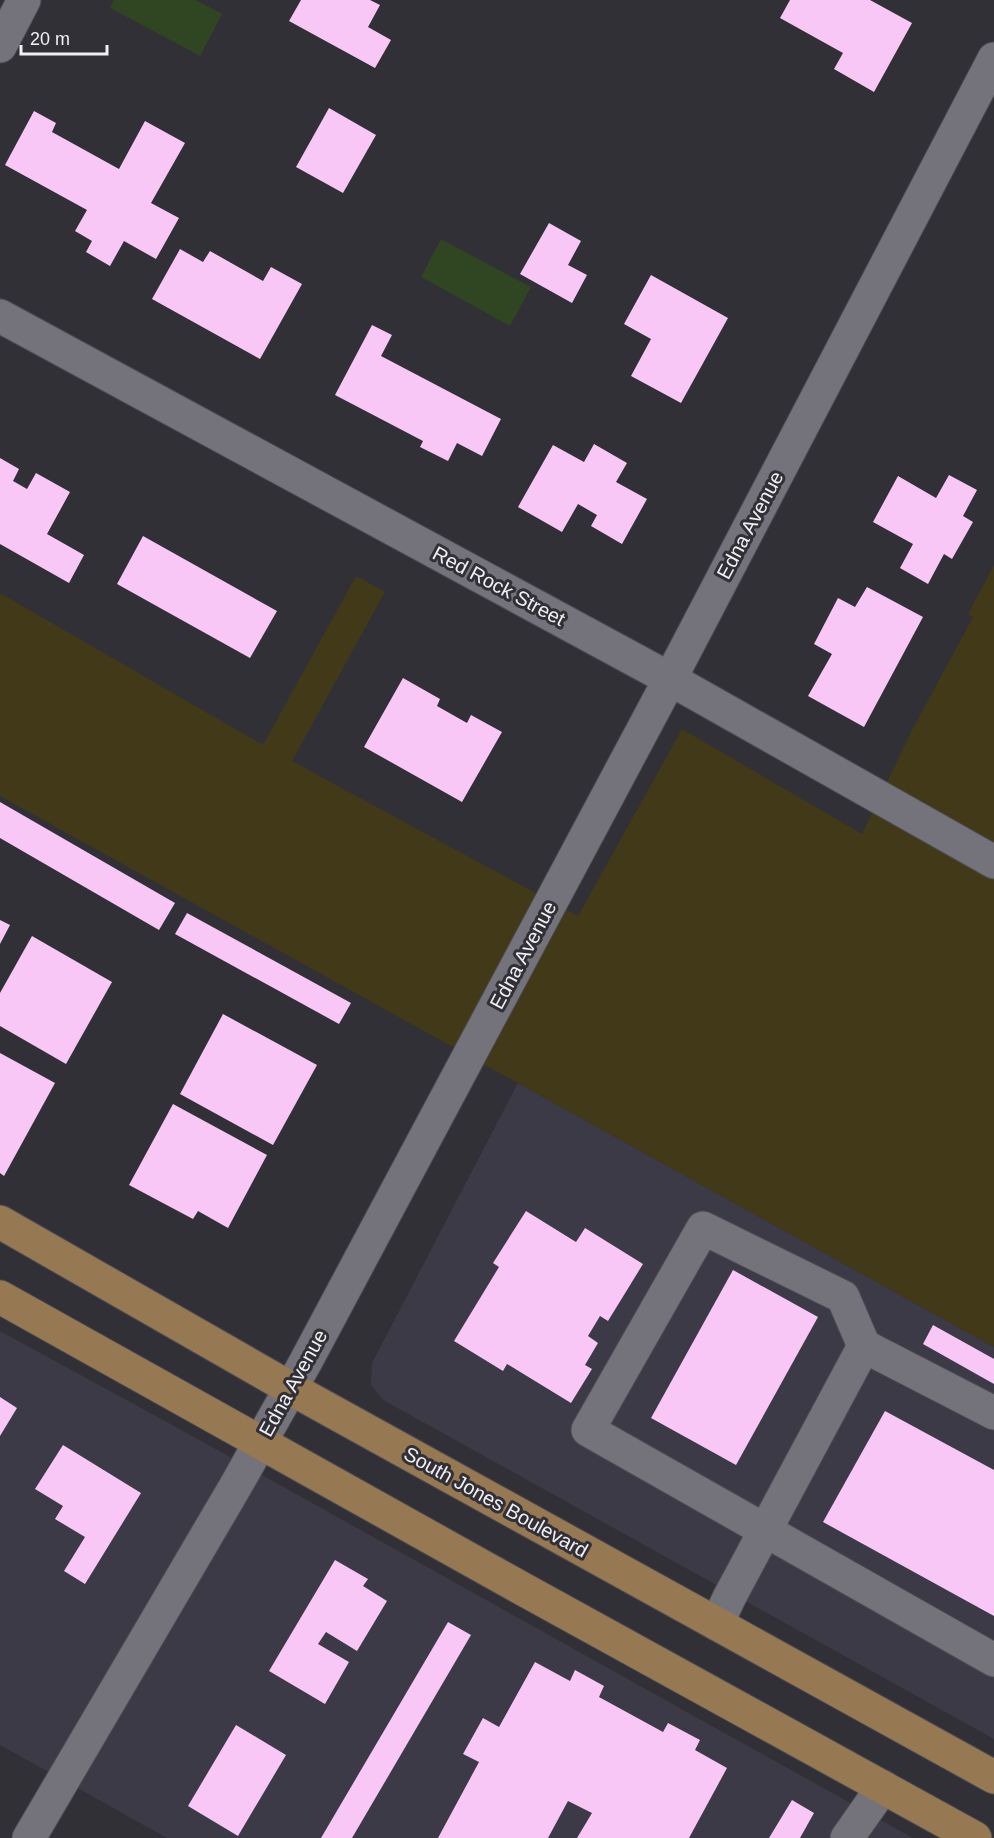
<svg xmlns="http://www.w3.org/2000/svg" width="994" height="1838" font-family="Helvetica,sans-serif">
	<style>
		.built { fill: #3b3a46 }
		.green { fill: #304521 }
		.sand { fill: #413918 }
		.building { fill: #f9c7f5 }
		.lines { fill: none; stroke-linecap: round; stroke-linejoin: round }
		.minor-casing { stroke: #4d4c51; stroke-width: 35 }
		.major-casing { stroke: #4d4c51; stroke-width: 35 }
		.minor { stroke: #74737b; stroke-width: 33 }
		.major { stroke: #967852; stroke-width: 33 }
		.labels { text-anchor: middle; stroke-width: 6; stroke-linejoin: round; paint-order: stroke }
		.street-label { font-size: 20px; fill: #f0f0f4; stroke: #313037 }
	</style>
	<rect width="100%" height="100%" fill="#313037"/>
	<!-- built -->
	<g class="built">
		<polygon points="518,1083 994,1347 994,1739 383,1400 371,1385 372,1363"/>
		<polygon points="0,1331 176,1427 913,1838 167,1838 0,1745"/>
	</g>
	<!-- green -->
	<g class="green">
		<polygon points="114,0 196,0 222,14 200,56 110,8"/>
		<polygon points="441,239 531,287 510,326 421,277"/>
	</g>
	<!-- sand -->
	<polygon class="sand" points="994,565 994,1347 0,796 0,593 263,745 356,576 385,592 292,761 578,916 682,729 862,834 911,732 973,617 968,614"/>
	<!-- building -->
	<g class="building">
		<polygon points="301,0 370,0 380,5 368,27 391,40 375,68 289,21"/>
		<polygon points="790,0 870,0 912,23 874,92 834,69 843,53 780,18"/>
		<polygon points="329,108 376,135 343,193 296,167"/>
		<polygon points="34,111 56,123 52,132 119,169 145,121 185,143 151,203 179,218 156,259 124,241 110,266 86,252 92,241 75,231 87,210 5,165"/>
		<polygon points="549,223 581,241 568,265 587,275 572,303 520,274"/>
		<polygon points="180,249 203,262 210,251 263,281 271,267 302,284 260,359 152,299"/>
		<polygon points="651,275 728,318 681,403 631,376 651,339 624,324"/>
		<polygon points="372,325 392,335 381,356 501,419 482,456 457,443 448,461 420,447 423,441 335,395"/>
		<polygon points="594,444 627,463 616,482 647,499 622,544 591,526 597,515 578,504 562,532 518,507 553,445 584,462"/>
		<polygon points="0,458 19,469 13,481 27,489 36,473 70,492 47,534 84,555 69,583 0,544"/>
		<polygon points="949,475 977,490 963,516 973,522 952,559 944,554 928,584 900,568 913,544 873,522 898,476 936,498"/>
		<polygon points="143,536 277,611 250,658 117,584"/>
		<polygon points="867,587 923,617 864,727 808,696 832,654 814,644 838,598 855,607"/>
		<polygon points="403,678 440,699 437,706 467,723 471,715 502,732 462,802 364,747"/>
		<polygon points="0,802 175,903 159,930 0,838"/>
		<polygon points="187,913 351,1003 339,1024 175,934"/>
		<polygon points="0,920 10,925 0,944"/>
		<polygon points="32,936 112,982 66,1064 0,1026 0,993"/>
		<polygon points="223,1014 317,1065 273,1145 180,1094"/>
		<polygon points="0,1053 55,1083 4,1176 0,1173"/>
		<polygon points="173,1104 267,1155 228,1228 198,1211 193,1219 129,1185"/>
		<polygon points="526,1211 576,1242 585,1228 643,1264 608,1321 600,1316 588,1336 598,1343 585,1365 592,1369 571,1403 507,1364 503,1371 454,1341 499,1267 493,1263"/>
		<polygon points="733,1270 818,1317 736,1465 651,1418"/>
		<polygon points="933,1325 994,1359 994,1384 923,1344"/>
		<polygon points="0,1397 17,1408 0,1436"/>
		<polygon points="885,1411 994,1470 994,1616 823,1522"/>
		<polygon points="63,1445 141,1493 85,1584 64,1571 85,1537 55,1519 63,1506 35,1489"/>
		<polygon points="335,1560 368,1579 363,1586 387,1601 357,1651 326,1632 318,1644 349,1662 325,1704 269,1671"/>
		<polygon points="448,1622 471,1635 352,1838 321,1838"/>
		<polygon points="535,1662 570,1681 575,1670 604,1686 599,1697 663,1732 668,1723 700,1740 695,1750 727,1768 689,1838 577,1838 592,1813 568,1801 548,1838 438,1838 479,1762 463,1754 483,1718 499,1727"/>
		<polygon points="236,1725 286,1755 238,1836 188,1806"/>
		<polygon points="792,1800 814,1813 800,1838 769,1838"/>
	</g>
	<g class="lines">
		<defs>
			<g id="minor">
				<polyline points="0,46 24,0"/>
				<polyline points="0,316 670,679 994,862"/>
				<polyline points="864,1346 994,1413"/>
				<polyline points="717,1624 729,1598 864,1346 843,1297 703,1228 588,1430 994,1660"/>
				<polyline points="29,1838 235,1487 305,1363 670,679 994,59"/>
				<polyline points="847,1838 883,1787"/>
			</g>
			<g id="major">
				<polyline points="0,1222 290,1388 994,1777"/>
				<polyline points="0,1297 521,1588 975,1838"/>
			</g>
		</defs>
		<!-- minor casing -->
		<use href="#minor" class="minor-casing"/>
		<!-- major casing -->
		<use href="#major" class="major-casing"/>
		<!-- minor -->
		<use href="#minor" class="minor"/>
		<!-- major -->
		<use href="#major" class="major"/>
	</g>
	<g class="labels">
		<!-- street labels -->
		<g class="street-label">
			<text transform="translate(750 525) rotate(-62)" y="7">Edna Avenue</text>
			<text transform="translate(499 586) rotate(28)" y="7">Red Rock Street</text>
			<text transform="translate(523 955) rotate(-62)" y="7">Edna Avenue</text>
			<text transform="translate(293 1383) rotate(-61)" y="7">Edna Avenue</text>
			<text transform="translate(496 1502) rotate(29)" y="7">South Jones Boulevard</text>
		</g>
	</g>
	<!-- scale -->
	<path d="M21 45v9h86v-9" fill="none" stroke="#f0f0f4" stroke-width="3"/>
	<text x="30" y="45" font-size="18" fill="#f0f0f4" stroke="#313037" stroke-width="4.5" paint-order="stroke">20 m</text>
</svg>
